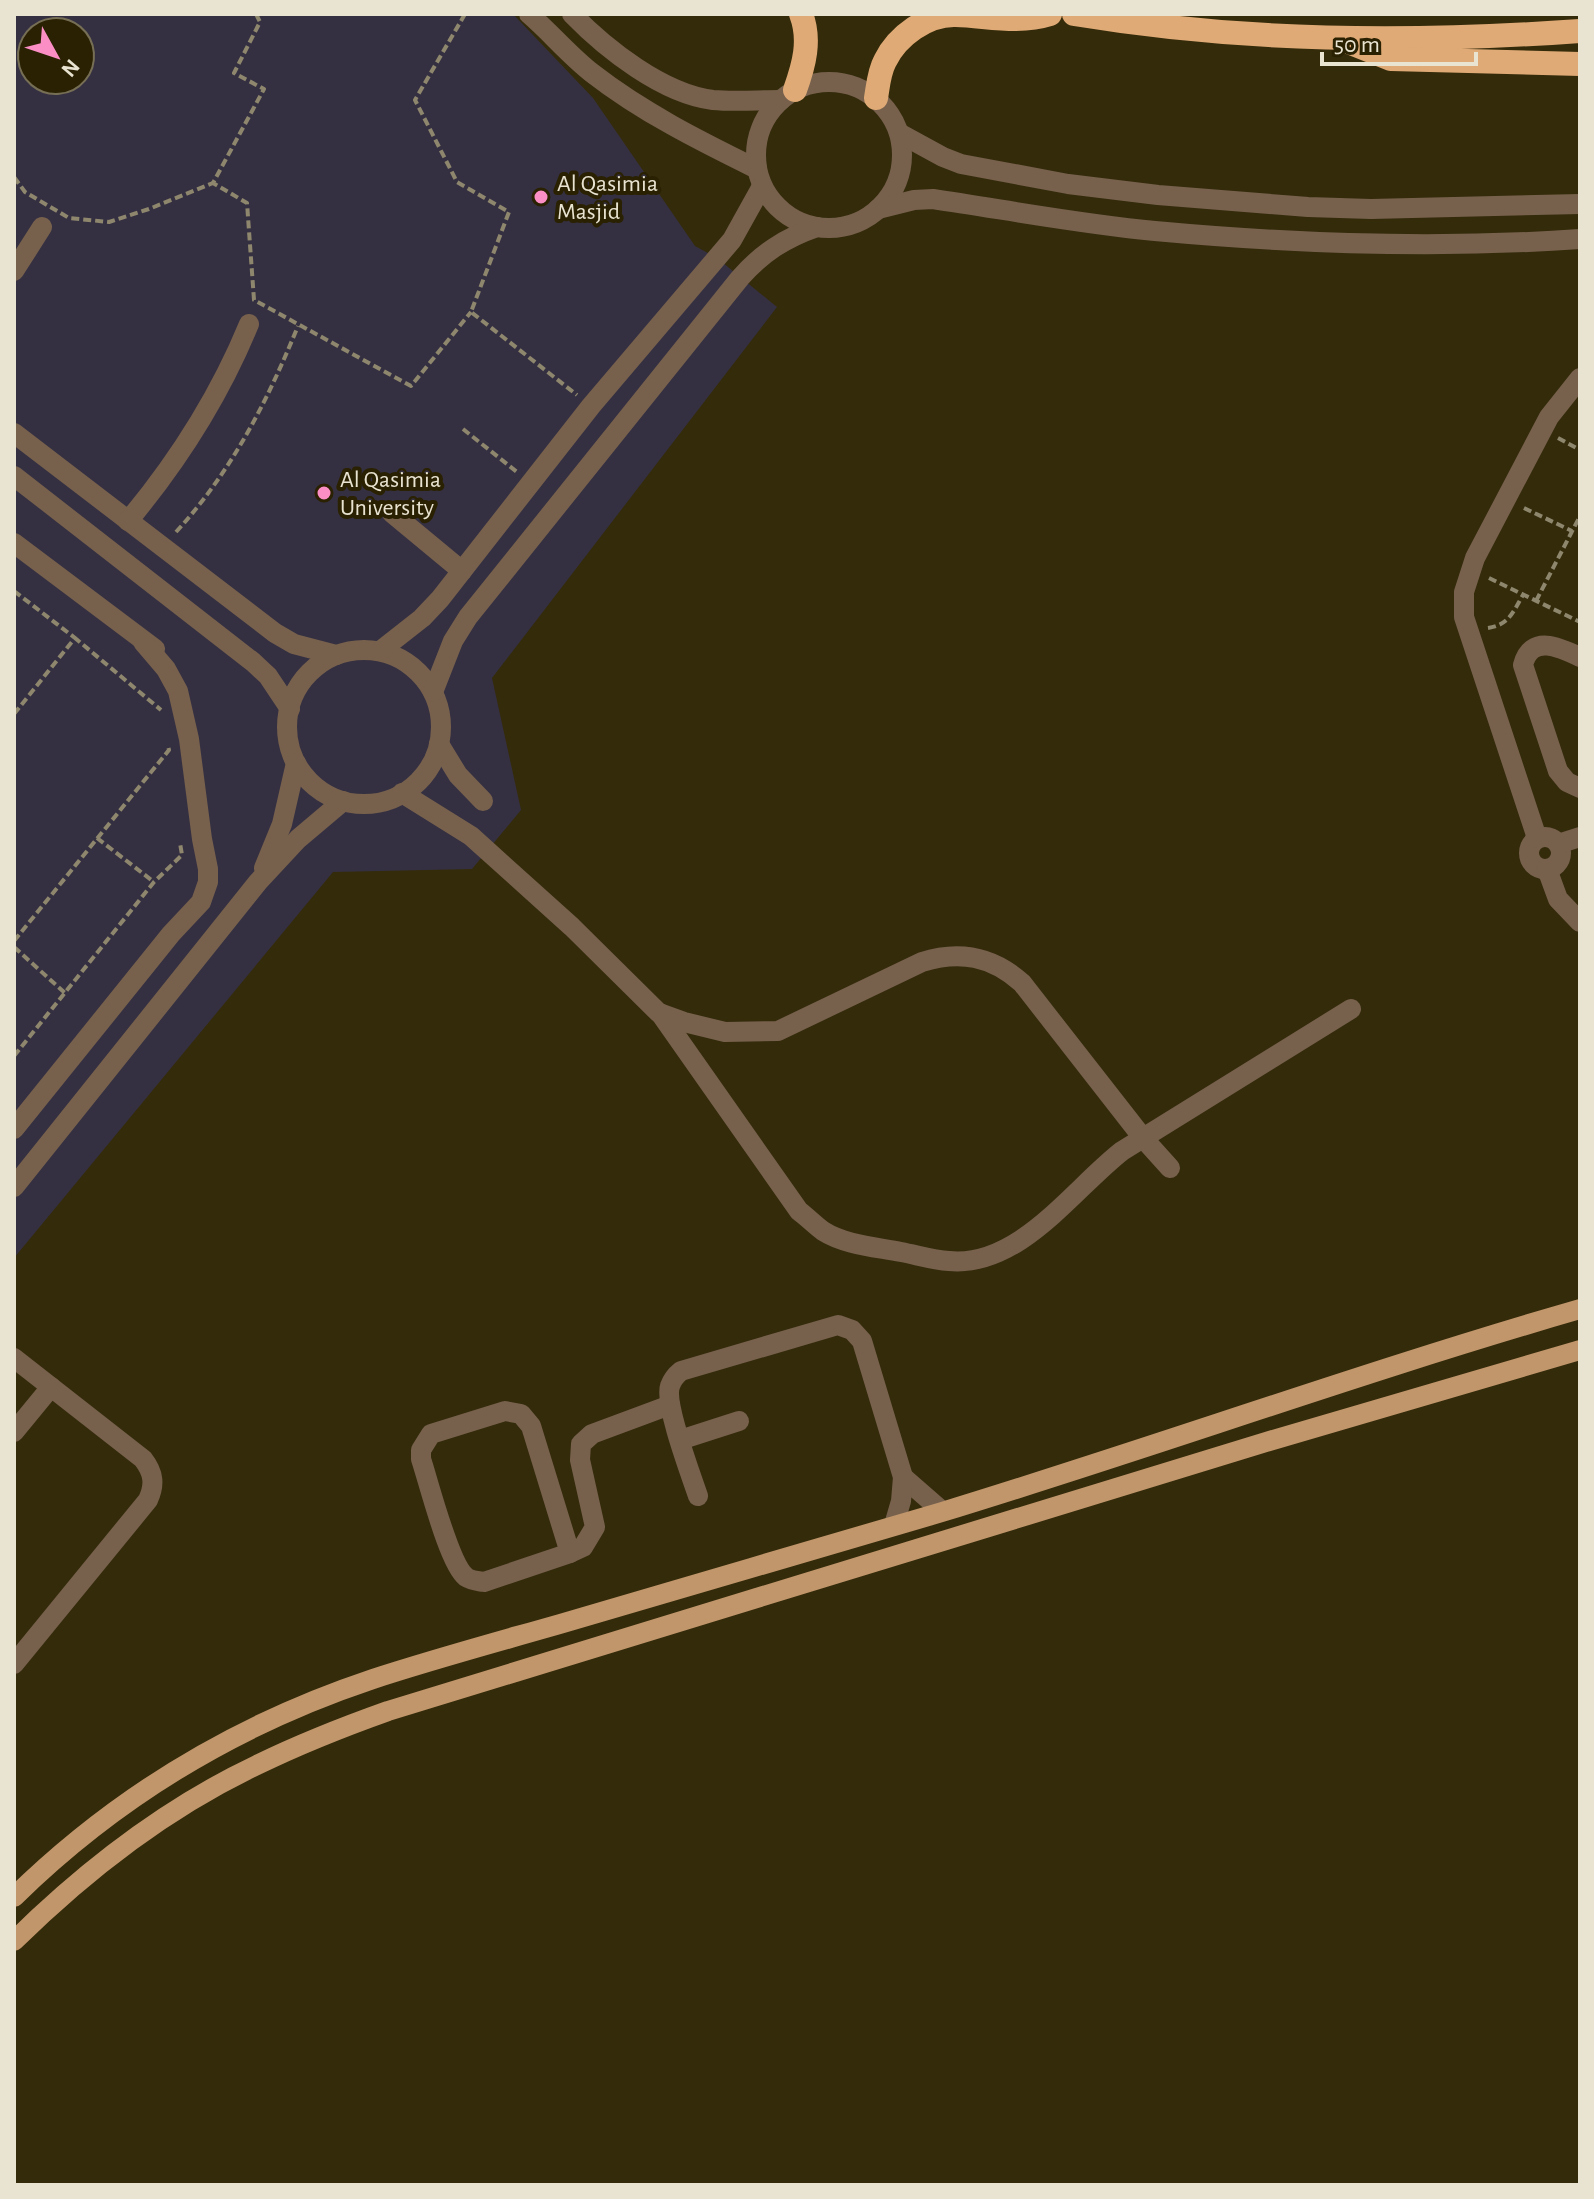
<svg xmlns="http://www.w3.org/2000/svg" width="1594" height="2199" font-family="'Alegreya Sans',sans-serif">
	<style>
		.education { fill: #353041; fill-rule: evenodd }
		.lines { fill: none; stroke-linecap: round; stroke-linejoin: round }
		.path { stroke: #8e876e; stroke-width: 4; stroke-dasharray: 8 4; stroke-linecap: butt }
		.minor { stroke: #77614d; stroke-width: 20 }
		.major { stroke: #c1966b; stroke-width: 20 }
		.highway { stroke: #dfaa76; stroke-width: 24 }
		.poi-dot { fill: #fb8fc5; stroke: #2a2102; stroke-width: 3 }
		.labels { text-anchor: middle; stroke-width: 8; stroke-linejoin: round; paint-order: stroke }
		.poi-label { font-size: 24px; fill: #e9e3d1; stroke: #2a2102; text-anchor: start }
	</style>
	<rect width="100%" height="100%" fill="#342b0b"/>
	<!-- education -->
	<path class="education" d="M14,14H513L593,98L695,246L717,258L777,307L492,678L521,810L472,869L333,872L14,1258ZM32,32H80V80H32Z"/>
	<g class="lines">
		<!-- path -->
		<g class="path">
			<polyline points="256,14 260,22 234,73 264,89 213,183 247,203 254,300 411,386 471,312"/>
			<polyline points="465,14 415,100 457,182 509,212 471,312 577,395"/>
			<polyline points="14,177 25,192 69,218 109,222 149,209 213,183"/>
			<polyline points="463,429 517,472"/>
			<polyline points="1558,438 1580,450"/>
			<polyline points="1524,508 1572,531"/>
			<path d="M176,532C232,471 267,402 298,326"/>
			<polyline points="1489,578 1580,622"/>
			<polyline points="14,591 75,638"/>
			<polyline points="1536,601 1580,516"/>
			<path d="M1488,628C1509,625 1513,612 1523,595"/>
			<polyline points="14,714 75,638 161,710"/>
			<polyline points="97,838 154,882"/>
			<polyline points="14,941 169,750 168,746"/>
			<polyline points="14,947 65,993"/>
			<polyline points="14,1056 154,882 182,855 180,843"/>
		</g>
		<!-- minor -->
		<g class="minor">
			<path d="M529,14C551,33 569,55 592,73C642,112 700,141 757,169"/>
			<path d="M572,14C606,49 663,94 713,100C735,102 758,100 781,100"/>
			<circle cx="829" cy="155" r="73"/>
			<polyline points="899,133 943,157 961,164 1068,184 1158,195 1308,207 1371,209 1580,204"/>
			<path d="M878,209L914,200L933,199C1007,210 1081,224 1155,231C1296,244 1439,249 1580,239"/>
			<polyline points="14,271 42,227"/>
			<polyline points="14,433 275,633 294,644 336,655"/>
			<polyline points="14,476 253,662 268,676 290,709"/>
			<polyline points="392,513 462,571"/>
			<path d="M128,521C179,460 219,397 249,324"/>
			<polyline points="14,543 155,649"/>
			<circle cx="364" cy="727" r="77"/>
			<polyline points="380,651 422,618 440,599 591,406 732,240 762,186"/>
			<path d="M1580,657C1559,647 1531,634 1523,665L1558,771L1567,782L1580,788"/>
			<path d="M433,692L453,641L468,617L740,278C762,253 785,238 817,227"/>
			<polyline points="439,744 458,775 483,801"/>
			<path d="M402,793L471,836L572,927L659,1013L684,1022L725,1032L778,1031L922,962C960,950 992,956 1022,983L1143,1138L1170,1168"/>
			<circle cx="1545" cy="853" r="16"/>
			<polyline points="1537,838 1464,617 1464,592 1475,558 1549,417 1580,378"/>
			<polyline points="1558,844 1580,837"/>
			<polyline points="264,868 282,824 296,763"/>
			<polyline points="1547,869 1558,899 1580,922"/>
			<path d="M660,1013L799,1211C807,1217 815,1225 823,1231C845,1245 876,1247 901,1252C917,1255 933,1260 949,1261C1019,1268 1073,1189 1122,1151L1351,1009"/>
			<polyline points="14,1129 171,934 201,902 208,882 208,869 202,839 189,739 178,691 166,669 143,642"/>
			<polyline points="14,1187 258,882 298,839 343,801"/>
			<path d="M14,1358L143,1459C154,1473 155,1485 148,1500L14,1664"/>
			<path d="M505,1411L521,1414L531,1426L570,1553L484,1582C478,1581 472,1581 466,1577C449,1564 429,1483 421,1459V1450L431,1434Z"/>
			<polyline points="14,1432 51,1387"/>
			<polyline points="680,1440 739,1421"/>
			<polyline points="903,1477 942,1511"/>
			<path d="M698,1496C691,1475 664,1404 670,1386C672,1380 676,1375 681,1371L838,1325L852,1330L862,1341L903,1477L901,1501L894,1525"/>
			<polyline points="570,1553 583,1547 595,1527 580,1460 581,1444 592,1434 670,1405"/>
		</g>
		<!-- major -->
		<g class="major">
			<path d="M14,1897C117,1796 235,1725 373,1679C434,1659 497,1642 560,1624C687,1586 815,1550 942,1512C1155,1447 1365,1371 1580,1309"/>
			<path d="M14,1941C85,1871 166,1808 257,1765C300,1744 343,1727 388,1711L1266,1442L1580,1350"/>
		</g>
		<!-- highway -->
		<g class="highway">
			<path d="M1074,14C1243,42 1409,43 1580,31"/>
			<polyline points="1351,43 1391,59 1580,64"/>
			<path d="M795,90C804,65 811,40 801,14"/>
			<path d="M876,98C878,86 879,72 885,61C897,36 927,14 956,15C988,16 1018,24 1050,14"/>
		</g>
	</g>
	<!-- markers -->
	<g class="poi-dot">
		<circle cx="541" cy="197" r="8"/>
		<circle cx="324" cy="493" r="8"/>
	</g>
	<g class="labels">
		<!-- poi labels -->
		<g class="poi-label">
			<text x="557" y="191">Al Qasimia<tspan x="557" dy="28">Masjid</tspan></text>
			<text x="340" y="487">Al Qasimia<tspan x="340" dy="28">University</tspan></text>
		</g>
	</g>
	<!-- border -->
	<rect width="1594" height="2199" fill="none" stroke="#e9e3d1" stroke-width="32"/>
	<!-- north arrow -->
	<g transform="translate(56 56) rotate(130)"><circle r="38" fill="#2a2102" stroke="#766f55" stroke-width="2"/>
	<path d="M0-6L14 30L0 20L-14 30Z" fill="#fb8fc5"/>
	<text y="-12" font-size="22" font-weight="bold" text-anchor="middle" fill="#e9e3d1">N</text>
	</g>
	<!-- scale -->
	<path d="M1322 52v12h154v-12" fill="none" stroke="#e9e3d1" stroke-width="4"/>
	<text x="1334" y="52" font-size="24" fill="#e9e3d1" stroke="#2a2102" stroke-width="6" paint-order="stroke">50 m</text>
</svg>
